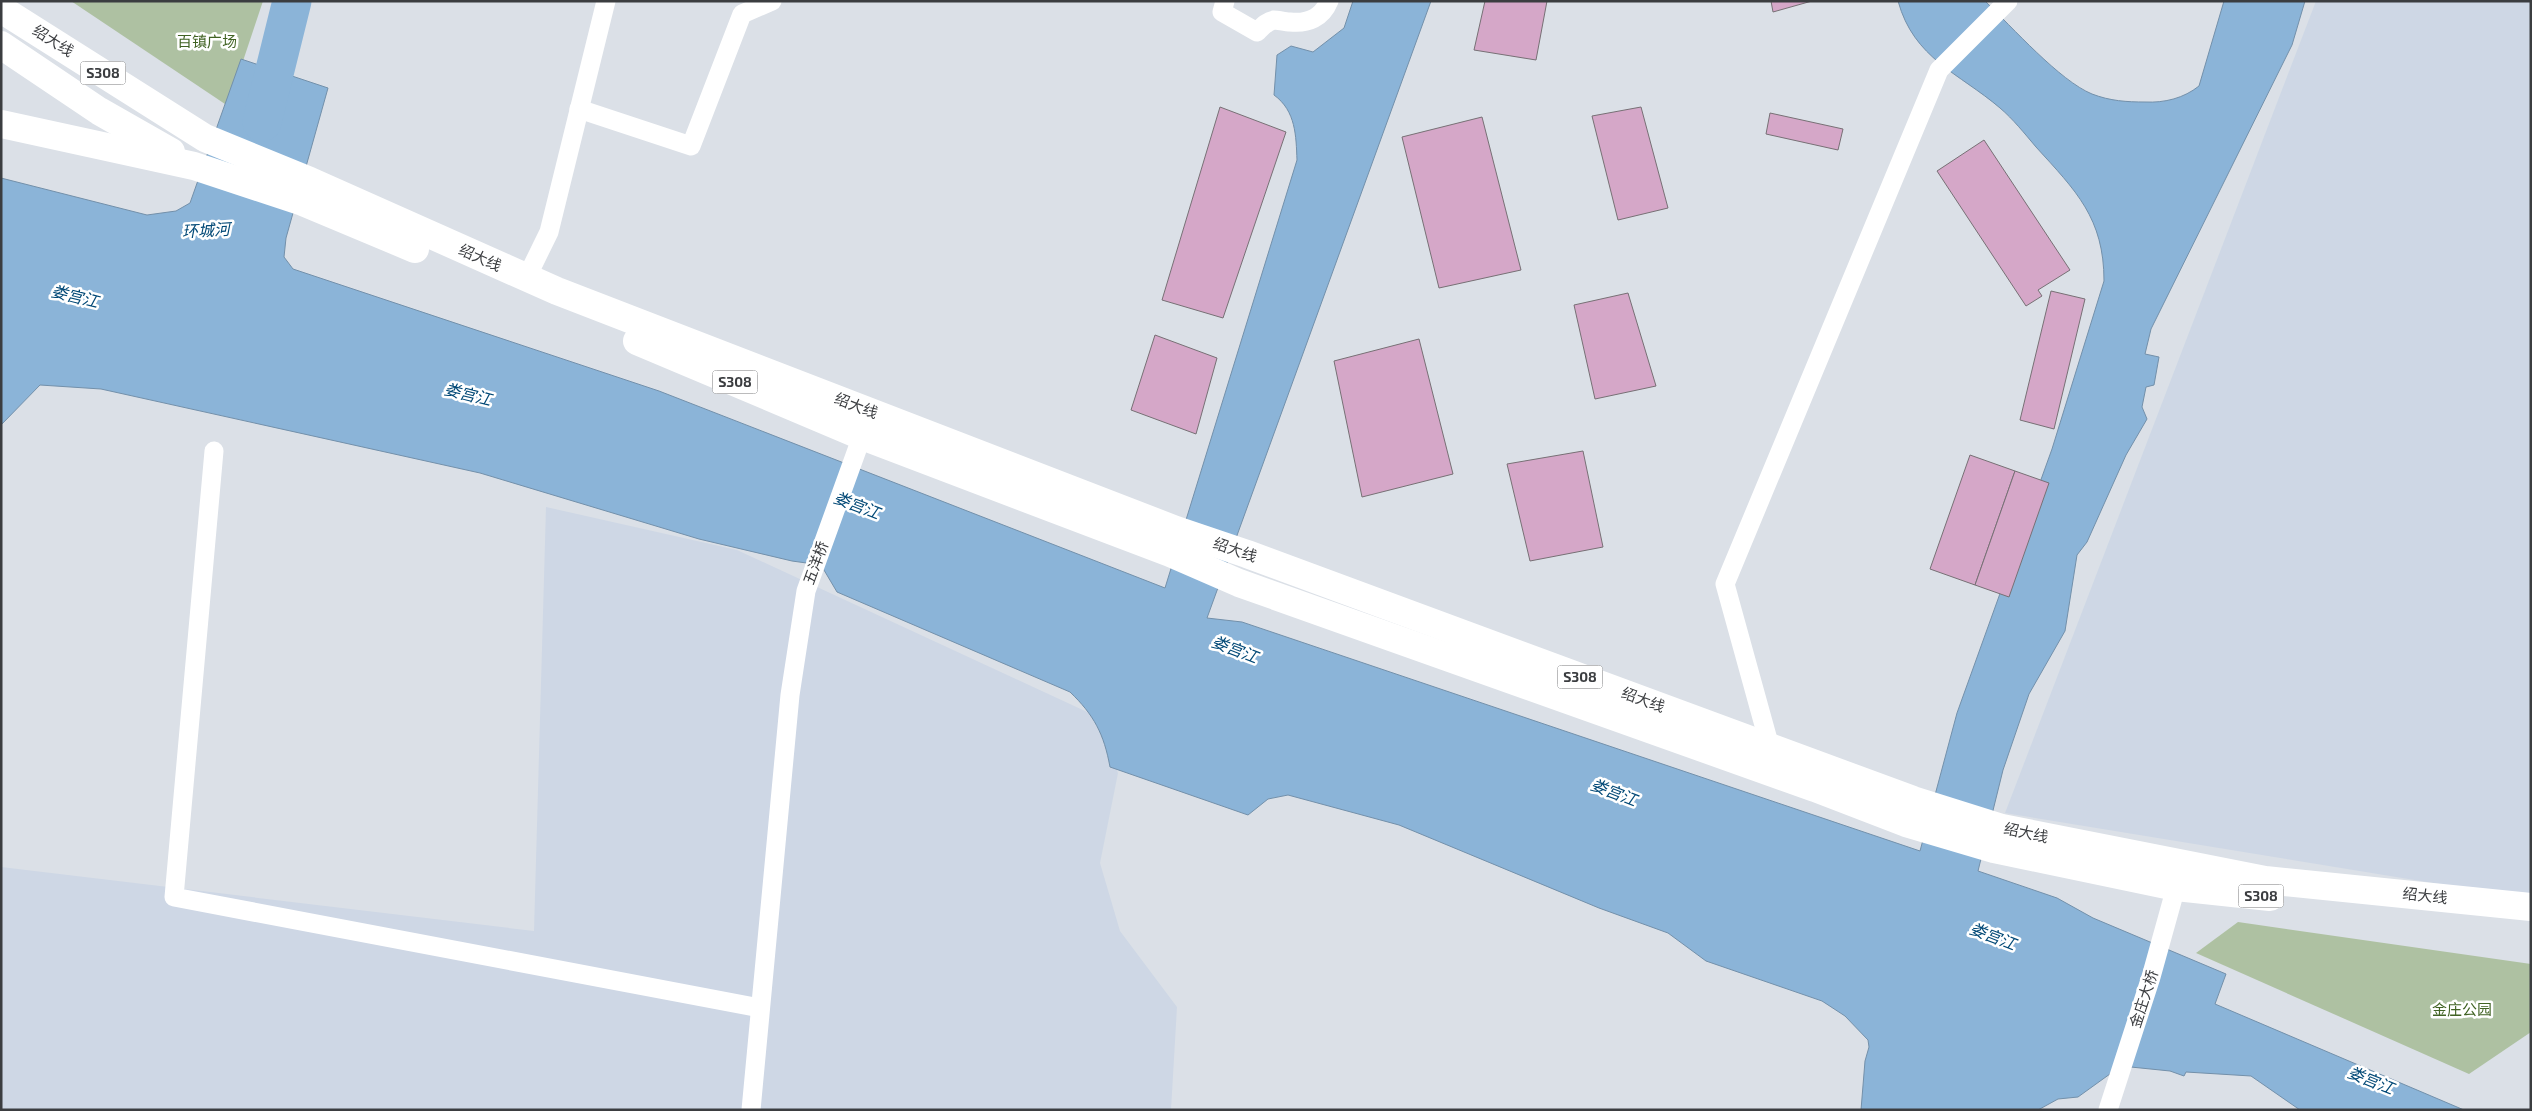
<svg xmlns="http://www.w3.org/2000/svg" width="2532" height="1111" font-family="'Exo 2','Noto Sans SC',sans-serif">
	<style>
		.built { fill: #ced7e5 }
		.green { fill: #aec1a2 }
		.water { fill: #8bb4d8; stroke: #7390aa }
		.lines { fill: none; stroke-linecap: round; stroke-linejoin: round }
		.river { stroke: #8bb4d8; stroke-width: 39 }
		.building { fill: #d5a7c8; stroke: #777075 }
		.minor { stroke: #fff; stroke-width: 19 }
		.primary { stroke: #fff; stroke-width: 28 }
		.labels { text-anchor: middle; stroke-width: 5; stroke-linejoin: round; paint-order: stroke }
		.shield { fill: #fff; stroke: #767779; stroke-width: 1 }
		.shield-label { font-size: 14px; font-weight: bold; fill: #3b3d40 }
		.street-label { font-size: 15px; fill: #3b3d40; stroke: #fff }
		.park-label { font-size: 15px; fill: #416324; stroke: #fff }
		.water-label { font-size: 16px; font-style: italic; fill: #014876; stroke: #fff }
	</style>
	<rect width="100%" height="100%" fill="#dbe0e7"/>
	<!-- built -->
	<g class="built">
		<polygon points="2316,1 2531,1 2531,899 2005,813"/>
		<polygon points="546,507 737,550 1098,717 1118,773 1100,863 1120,931 1177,1007 1171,1110 1,1110 1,867 534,931"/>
	</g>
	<!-- green -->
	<g class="green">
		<polygon points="71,1 263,1 228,106"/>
		<polygon points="2238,922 2531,964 2531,1032 2469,1074 2196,953"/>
	</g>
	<!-- water -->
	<path class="water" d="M1353,1H1431L1207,618L1242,622L1920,851L1957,713L2052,449L2104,281C2104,218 2076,191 2036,147C2025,134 2013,119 2000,108C1959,73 1914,59 1898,1H1985C2012,27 2060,81 2092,94C2110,101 2127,102 2145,102C2165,103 2184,98 2199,86L2224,1H2305L2292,45L2151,329L2145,354L2159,357L2154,385L2146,387L2142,407L2147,419L2126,455L2087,542L2077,555L2065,631L2029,694L2003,770L1978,871L2057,898L2093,918L2226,974L2215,1004L2464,1110H2300L2251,1076L2186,1072L2184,1076L2170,1071L2121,1066L2078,1097L2058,1099L2038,1110H1861L1865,1061L1869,1047L1868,1040L1845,1016L1822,1001L1706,961L1668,933L1599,908L1399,825L1288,795L1268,799L1248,815L1110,767C1104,734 1094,715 1070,692L837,592L821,565L792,561L699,539L480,473L101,389L40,385L1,425V178L147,215L176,211L190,203L241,59L328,88L286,238L284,257L293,269L659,391L1165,588L1297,160C1296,136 1296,111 1274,95L1277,55L1291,46L1313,52L1344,28Z"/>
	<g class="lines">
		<!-- river -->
		<polyline class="river" points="262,122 292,1"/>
	</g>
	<!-- building -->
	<g class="building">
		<polygon points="1485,1 1547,1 1536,60 1474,50"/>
		<polygon points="1771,1 1812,1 1773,12"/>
		<polygon points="1220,107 1286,132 1223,318 1162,300"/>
		<polygon points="1641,107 1668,208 1618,220 1592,116"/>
		<polygon points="1770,113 1843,129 1838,150 1766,134"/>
		<polygon points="1482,117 1521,270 1439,288 1402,137"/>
		<polygon points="1984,140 2070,270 2038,290 2042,296 2026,306 1937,171"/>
		<polygon points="2051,291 2085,299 2054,429 2020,420"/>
		<polygon points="1628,293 1656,386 1595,399 1574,305"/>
		<polygon points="1155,335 1217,358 1196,434 1131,410"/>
		<polygon points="1419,339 1453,474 1362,497 1334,361"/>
		<polygon points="1583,451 1603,547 1530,561 1507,464"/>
		<polygon points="1970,455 2015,471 1975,585 1930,569"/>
		<polygon points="2015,471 2049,483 2009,597 1975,585"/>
	</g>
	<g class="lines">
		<!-- minor -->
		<g class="minor">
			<path d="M1225,1L1222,12L1257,32C1262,27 1267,21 1274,20C1278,20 1285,22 1290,22C1308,24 1322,18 1329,1"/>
			<polyline points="579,109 691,146 742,14 772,1"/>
			<polyline points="526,279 549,232 606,1"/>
			<polyline points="214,451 174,897 760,1008"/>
			<polyline points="1770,747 1725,584 1939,70 2008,1"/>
			<polyline points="751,1110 790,695 806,591 862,436"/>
			<polyline points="2108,1110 2151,977 2176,887"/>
		</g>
		<!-- primary -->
		<g class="primary">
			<polyline points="1,9 205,138 310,181 557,291 1176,530 1247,554 1913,800 2002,828 2265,880 2531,907"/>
			<polyline points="1,45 99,111 171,152"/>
			<polyline points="1,124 194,166 303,202 415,249"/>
			<polyline points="637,341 862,436 1170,553 1239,583 1815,788 1906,823 1994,849 2176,887 2270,897"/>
		</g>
	</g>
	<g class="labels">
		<!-- shield labels -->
		<g class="shield">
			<rect x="80.5" y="61.5" width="45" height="23" rx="4"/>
			<rect x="712.5" y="370.5" width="45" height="23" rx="4"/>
			<rect x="1557.5" y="665.5" width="45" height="23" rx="4"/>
			<rect x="2238.5" y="884.5" width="45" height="23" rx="4"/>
		</g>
		<g class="shield-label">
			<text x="103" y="78">S308</text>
			<text x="735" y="387">S308</text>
			<text x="1580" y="682">S308</text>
			<text x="2261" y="901">S308</text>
		</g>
		<!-- street labels -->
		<g class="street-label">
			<text transform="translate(53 41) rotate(32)" y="5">绍大线</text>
			<text transform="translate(480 258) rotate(24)" y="5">绍大线</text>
			<text transform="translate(856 406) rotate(21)" y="5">绍大线</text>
			<text transform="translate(1235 550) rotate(19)" y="5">绍大线</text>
			<text transform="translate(816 563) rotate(-70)" y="5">五洋桥</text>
			<text transform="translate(1643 700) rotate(20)" y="5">绍大线</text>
			<text transform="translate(2026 833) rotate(12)" y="5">绍大线</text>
			<text transform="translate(2425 896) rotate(6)" y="5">绍大线</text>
			<text transform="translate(2144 999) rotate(-72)" y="5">金庄大桥</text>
		</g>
		<!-- park labels -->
		<g class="park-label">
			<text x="207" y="47">百镇广场</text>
			<text x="2462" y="1015">金庄公园</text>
		</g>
		<!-- water labels -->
		<g class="water-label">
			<text transform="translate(206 230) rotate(-3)" y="6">环城河</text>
			<text transform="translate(75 296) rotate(14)" y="6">娄宫江</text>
			<text transform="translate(468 394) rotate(14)" y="6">娄宫江</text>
			<text transform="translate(857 505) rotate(21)" y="6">娄宫江</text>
			<text transform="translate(1235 649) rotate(21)" y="6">娄宫江</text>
			<text transform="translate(1614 792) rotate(21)" y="6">娄宫江</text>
			<text transform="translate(1993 936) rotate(21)" y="6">娄宫江</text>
			<text transform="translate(2371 1080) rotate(22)" y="6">娄宫江</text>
		</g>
	</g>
	<!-- border -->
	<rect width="2532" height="1111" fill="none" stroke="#3b3d40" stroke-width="5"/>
</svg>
